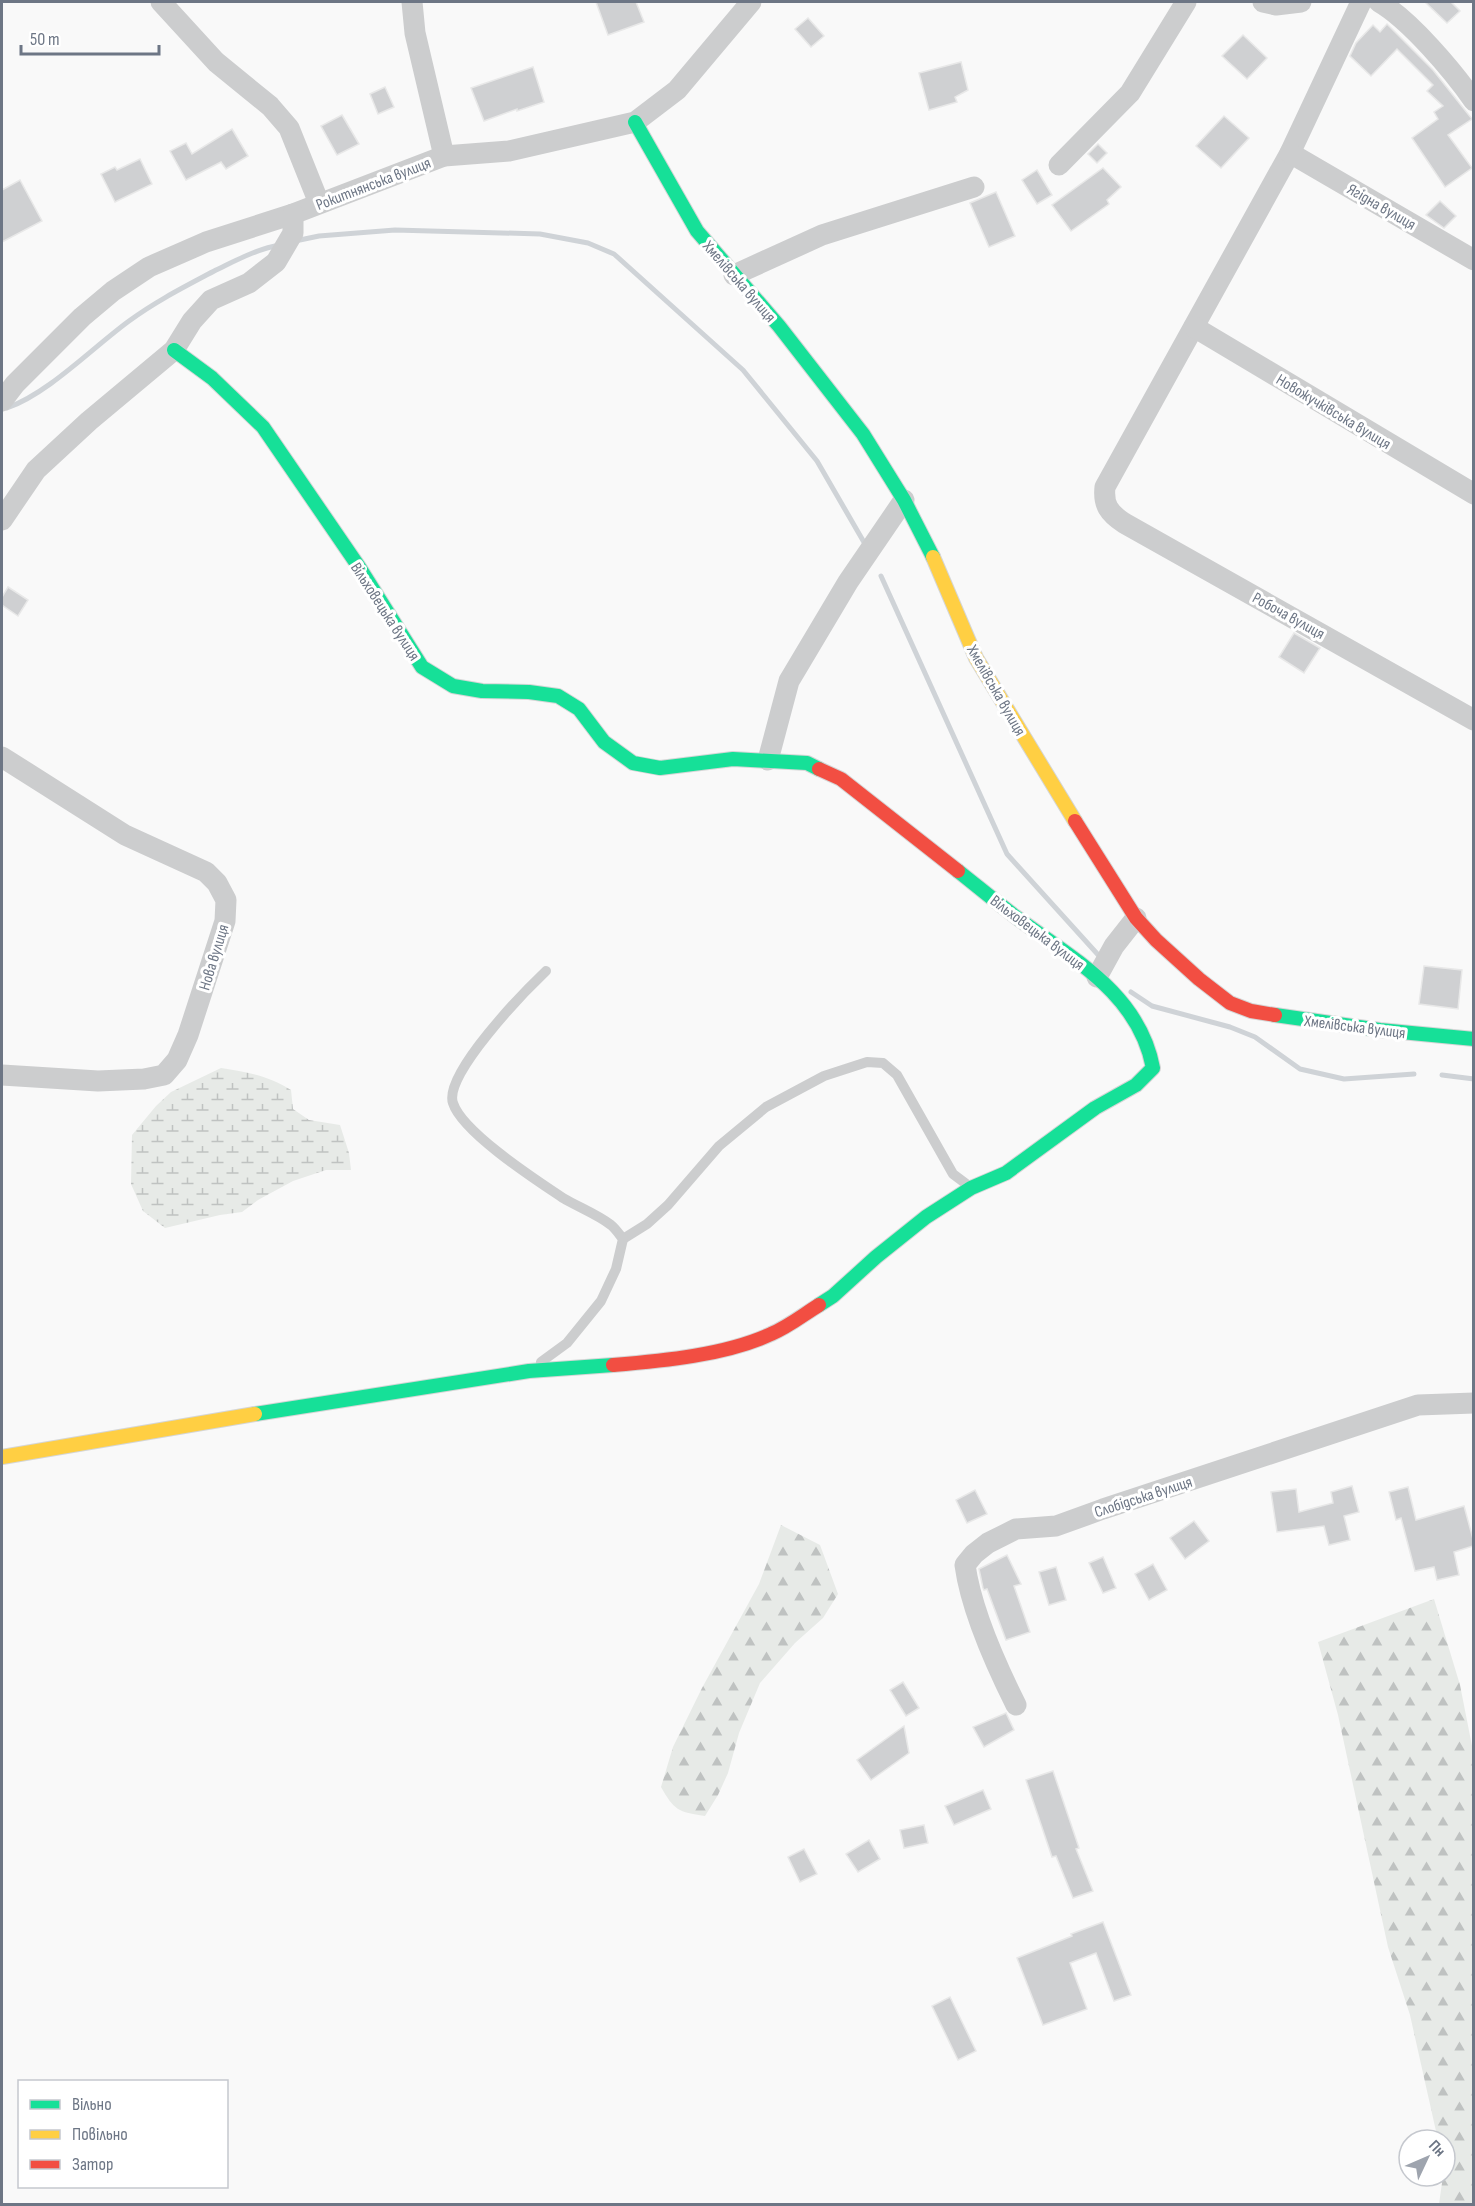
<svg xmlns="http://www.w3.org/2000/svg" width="1475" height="2206" font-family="'Sofia Sans Condensed',sans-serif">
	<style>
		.forest { fill: url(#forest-firs) }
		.wetland { fill: url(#wetland-marsh) }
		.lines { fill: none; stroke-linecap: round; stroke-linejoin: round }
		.stream { stroke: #cfd3d7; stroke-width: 5 }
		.building { fill: #cfd0d2; stroke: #e8e8e8; stroke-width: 1.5 }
		.fast-casing { stroke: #d5d6d6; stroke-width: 16 }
		.slow-casing { stroke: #d5d6d6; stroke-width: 16 }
		.jam-casing { stroke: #d5d6d6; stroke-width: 16 }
		.lane { stroke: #cccdce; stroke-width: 10 }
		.street { stroke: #cccdce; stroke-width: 21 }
		.fast { stroke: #16e098; stroke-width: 14 }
		.slow { stroke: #ffcf43; stroke-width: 14 }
		.jam { stroke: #f24e42; stroke-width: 14 }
		.labels { text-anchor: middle; stroke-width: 6; stroke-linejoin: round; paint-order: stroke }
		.street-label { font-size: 16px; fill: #6d7685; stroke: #fff }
	</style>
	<defs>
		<pattern id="forest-firs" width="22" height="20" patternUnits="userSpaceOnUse" patternTransform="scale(1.5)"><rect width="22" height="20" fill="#e7eae7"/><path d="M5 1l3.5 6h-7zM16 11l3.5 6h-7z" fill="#bfc2c1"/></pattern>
		<pattern id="wetland-marsh" width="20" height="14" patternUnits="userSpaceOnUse" patternTransform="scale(1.5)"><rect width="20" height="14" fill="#e7eae7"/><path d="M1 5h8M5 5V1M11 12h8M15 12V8" fill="none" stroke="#bfc2c1"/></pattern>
	</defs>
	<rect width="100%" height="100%" fill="#f9f9f9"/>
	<!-- forest -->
	<g class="forest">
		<path d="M781,1525L820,1545L838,1594L823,1618L795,1643L760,1683L739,1733L728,1773L718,1795L705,1816C678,1812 674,1810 661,1787L673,1747L702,1688L759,1584Z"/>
		<polygon points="1434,1599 1460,1685 1473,1751 1473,2204 1439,2204 1443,2176 1445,2176 1445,2140 1438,2140 1410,2015 1388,1947 1338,1715 1318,1642"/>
	</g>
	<!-- wetland -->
	<path class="wetland" d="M221,1068C247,1072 269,1076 291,1090L293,1109L309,1120L340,1125L349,1153L351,1170H326L293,1181L258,1200L242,1212L220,1215L165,1228L143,1211L131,1184L132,1135L156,1106L171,1092Z"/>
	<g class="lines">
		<!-- stream -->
		<g class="stream">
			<polyline points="295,241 319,236 395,230 540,234 588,243 614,254 743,370 817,461 865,544"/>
			<path d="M7,408C49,393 92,348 129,321C156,301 186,286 216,270C237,260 257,249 280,245"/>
			<polyline points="881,576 1007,854 1101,958"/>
			<polyline points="1131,992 1152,1006 1230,1027 1255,1037 1300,1069 1344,1079 1414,1074"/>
			<polyline points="1442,1075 1474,1079"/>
		</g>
	</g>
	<!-- building -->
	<g class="building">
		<polygon points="596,2 636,2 644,22 608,35"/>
		<polygon points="1425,2 1451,2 1460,11 1447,23"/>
		<polygon points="808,18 824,36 811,47 795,29"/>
		<polygon points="1387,24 1433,70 1472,119 1448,135 1472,168 1445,187 1412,138 1438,119 1434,112 1443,106 1427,91 1433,85 1397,49 1371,76 1350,56 1356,43 1373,25 1380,32"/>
		<polygon points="1243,35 1267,58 1247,79 1222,56"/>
		<polygon points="961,62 968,90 955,97 957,102 929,110 919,73"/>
		<polygon points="533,67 544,102 517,111 517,109 484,121 471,88"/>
		<polygon points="385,87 394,107 378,114 370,94"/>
		<polygon points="342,115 359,144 337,155 321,126"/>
		<polygon points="1224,116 1249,138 1221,168 1196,146"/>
		<polygon points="232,129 248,156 226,169 221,162 186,180 170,151 186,143 192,154"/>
		<polygon points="1098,144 1107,153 1097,163 1088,154"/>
		<polygon points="140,159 152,184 115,202 101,174 115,167 117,170"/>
		<polygon points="1103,168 1121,187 1107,200 1109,204 1071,231 1052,205"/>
		<polygon points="1037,170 1052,195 1037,204 1022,180"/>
		<polygon points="20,180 42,221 2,242 2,190"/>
		<polygon points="996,192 1015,236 989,247 970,203"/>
		<polygon points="1440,201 1456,216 1444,228 1426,215"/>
		<polygon points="8,587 28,600 18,616 2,605 2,597"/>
		<polygon points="1294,633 1320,648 1304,673 1279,657"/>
		<polygon points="1424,966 1462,970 1458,1009 1419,1004"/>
		<polygon points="1352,1486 1359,1512 1344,1516 1350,1540 1329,1545 1324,1526 1277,1532 1271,1492 1296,1489 1299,1512 1333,1503 1331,1492"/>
		<polygon points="1408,1487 1416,1520 1464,1506 1473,1539 1473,1546 1454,1552 1459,1575 1437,1580 1434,1567 1415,1571 1401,1518 1396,1520 1389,1492"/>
		<polygon points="975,1490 987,1514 967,1523 956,1500"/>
		<polygon points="1194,1521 1209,1541 1185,1559 1170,1538"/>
		<polygon points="1007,1555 1021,1584 1014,1586 1030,1632 1006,1640 987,1589 984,1590 983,1588 979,1569"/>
		<polygon points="1103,1557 1116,1588 1103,1593 1089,1563"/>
		<polygon points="1153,1564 1167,1590 1149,1600 1135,1574"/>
		<polygon points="1056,1567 1066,1600 1049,1605 1039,1572"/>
		<polygon points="903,1682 919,1708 906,1716 890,1690"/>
		<polygon points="1006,1713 1014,1730 984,1747 973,1727"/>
		<polygon points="904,1726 909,1753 871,1780 857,1760"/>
		<polygon points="1053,1771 1079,1848 1076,1849 1093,1891 1073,1898 1056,1856 1052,1857 1026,1780"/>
		<polygon points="983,1790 991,1809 954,1825 945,1806"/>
		<polygon points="924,1825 928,1843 904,1848 900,1830"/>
		<polygon points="869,1840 880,1859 858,1872 846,1854"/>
		<polygon points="804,1849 817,1874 800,1882 788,1857"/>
		<polygon points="1103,1922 1131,1995 1114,2001 1096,1953 1070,1963 1087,2009 1043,2025 1017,1958 1072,1936 1071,1934"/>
		<polygon points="950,1997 976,2051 958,2060 932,2006"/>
	</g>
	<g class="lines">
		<defs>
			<g id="fast">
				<polyline points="635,122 697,231 779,326 863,434 904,500 933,557"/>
				<polyline points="174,350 212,378 263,427 359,567 422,667 453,686 482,691 529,692 558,696 579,709 604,742 633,763 660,768 733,759 807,763 819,769"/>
				<polyline points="1275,1015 1380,1030 1474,1039"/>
				<path d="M819,1305L833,1296L876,1257L926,1217L971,1188L1006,1173L1095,1108L1136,1085L1153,1068C1139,993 1071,958 1016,917C996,902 977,886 958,871"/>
				<polyline points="255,1414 529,1371 613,1365"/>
			</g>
			<g id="slow">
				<polyline points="933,557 976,658 1075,821"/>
				<polyline points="2,1457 255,1414"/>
			</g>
			<g id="jam">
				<polyline points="819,769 841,779 958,871"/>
				<polyline points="1075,821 1136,918 1156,940 1199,979 1230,1003 1251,1011 1275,1015"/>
				<path d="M613,1365C662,1361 726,1355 771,1334C788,1327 803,1315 819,1305"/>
			</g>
		</defs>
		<!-- fast casing -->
		<use href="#fast" class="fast-casing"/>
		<!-- slow casing -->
		<use href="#slow" class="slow-casing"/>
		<!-- jam casing -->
		<use href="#jam" class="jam-casing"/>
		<!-- lane -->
		<g class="lane">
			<polyline points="623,1239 647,1224 668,1205 719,1146 766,1107 824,1076 867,1062 883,1063 897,1075 953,1174 969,1186"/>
			<path d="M541,1362L567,1343L601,1301L616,1269L623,1239C619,1234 615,1228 611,1225C597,1214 578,1207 563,1198C536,1180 462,1132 453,1103C443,1075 525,991 546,971"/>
		</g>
		<!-- street -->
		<g class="street">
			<polyline points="161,2 216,62 270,106 289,128 319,203"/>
			<polyline points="412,2 415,33 444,156"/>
			<polyline points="1263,2 1276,5 1301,2"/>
			<path d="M1361,2L1290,153L1105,487C1103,505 1109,513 1124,523L1474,720"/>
			<path d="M1379,2C1410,20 1453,71 1474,101"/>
			<polyline points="1290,153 1474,260"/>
			<polyline points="1059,165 1130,93 1186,2"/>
			<polyline points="734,275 822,235 974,187"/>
			<polyline points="1194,327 1474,494"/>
			<polyline points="2,401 15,384 82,317 113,291 149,267 206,242 293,214 444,156 509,151 635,122 677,90 751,2"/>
			<polyline points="2,520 36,470 89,421 174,350 192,321 211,300 249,283 276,262 293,233 293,214"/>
			<polyline points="2,757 125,835 206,872 217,883 226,900 225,921 188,1035 177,1060 164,1075 144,1079 98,1081 2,1075"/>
			<polyline points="768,760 789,681 848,582 904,500"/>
			<polyline points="1097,977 1114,946 1136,918"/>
			<path d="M1016,1705C996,1665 971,1609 965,1565L974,1554L988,1543L1016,1529L1056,1526L1103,1509L1418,1405L1474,1403"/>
		</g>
		<!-- fast -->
		<use href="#fast" class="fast"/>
		<!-- slow -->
		<use href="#slow" class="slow"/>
		<!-- jam -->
		<use href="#jam" class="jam"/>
	</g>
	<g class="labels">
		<!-- street labels -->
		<g class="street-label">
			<text transform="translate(373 183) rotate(-21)" y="6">Рокитнянська вулиця</text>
			<text transform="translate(1382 206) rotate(30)" y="6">Ягідна вулиця</text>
			<text transform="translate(740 281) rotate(49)" y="6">Хмелівська вулиця</text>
			<text transform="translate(1334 411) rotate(31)" y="6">Новожучківська вулиця</text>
			<text transform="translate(386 611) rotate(57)" y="6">Вільховецька вулиця</text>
			<text transform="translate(1289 615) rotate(29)" y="6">Робоча вулиця</text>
			<text transform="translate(997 690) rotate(60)" y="6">Хмелівська вулиця</text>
			<text transform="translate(1038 932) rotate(37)" y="6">Вільховецька вулиця</text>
			<text transform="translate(213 957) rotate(-73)" y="6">Нова вулиця</text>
			<text transform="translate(1355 1026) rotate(7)" y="6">Хмелівська вулиця</text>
			<text transform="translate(1143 1496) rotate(-18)" y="6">Слобідська вулиця</text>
		</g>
	</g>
	<!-- border -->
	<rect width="1475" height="2206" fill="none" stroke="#6d7685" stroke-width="6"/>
	<!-- legend -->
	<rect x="18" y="2080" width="210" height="108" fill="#ffffff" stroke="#c5c8ce" stroke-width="1.5"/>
	<rect x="30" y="2100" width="30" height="9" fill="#16e098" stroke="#c5c8ce" stroke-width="1.5"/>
	<text x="72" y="2110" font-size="18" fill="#6d7685">Вільно</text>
	<rect x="30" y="2130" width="30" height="9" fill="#ffcf43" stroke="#c5c8ce" stroke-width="1.5"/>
	<text x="72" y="2140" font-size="18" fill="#6d7685">Повільно</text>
	<rect x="30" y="2160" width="30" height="9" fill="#f24e42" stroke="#c5c8ce" stroke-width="1.5"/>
	<text x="72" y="2170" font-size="18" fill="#6d7685">Затор</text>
	<!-- north arrow -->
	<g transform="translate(1427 2158) rotate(46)"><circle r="28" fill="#ffffff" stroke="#c5c8ce" stroke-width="1.5"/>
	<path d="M0-4.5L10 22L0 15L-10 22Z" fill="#9ea4ae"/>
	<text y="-9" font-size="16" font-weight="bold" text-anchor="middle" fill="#6d7685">Пн</text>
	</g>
	<!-- scale -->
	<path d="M21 45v9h138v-9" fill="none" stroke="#6d7685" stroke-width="3"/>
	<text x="30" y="45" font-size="18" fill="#6d7685" stroke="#ffffff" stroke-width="4.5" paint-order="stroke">50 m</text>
</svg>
